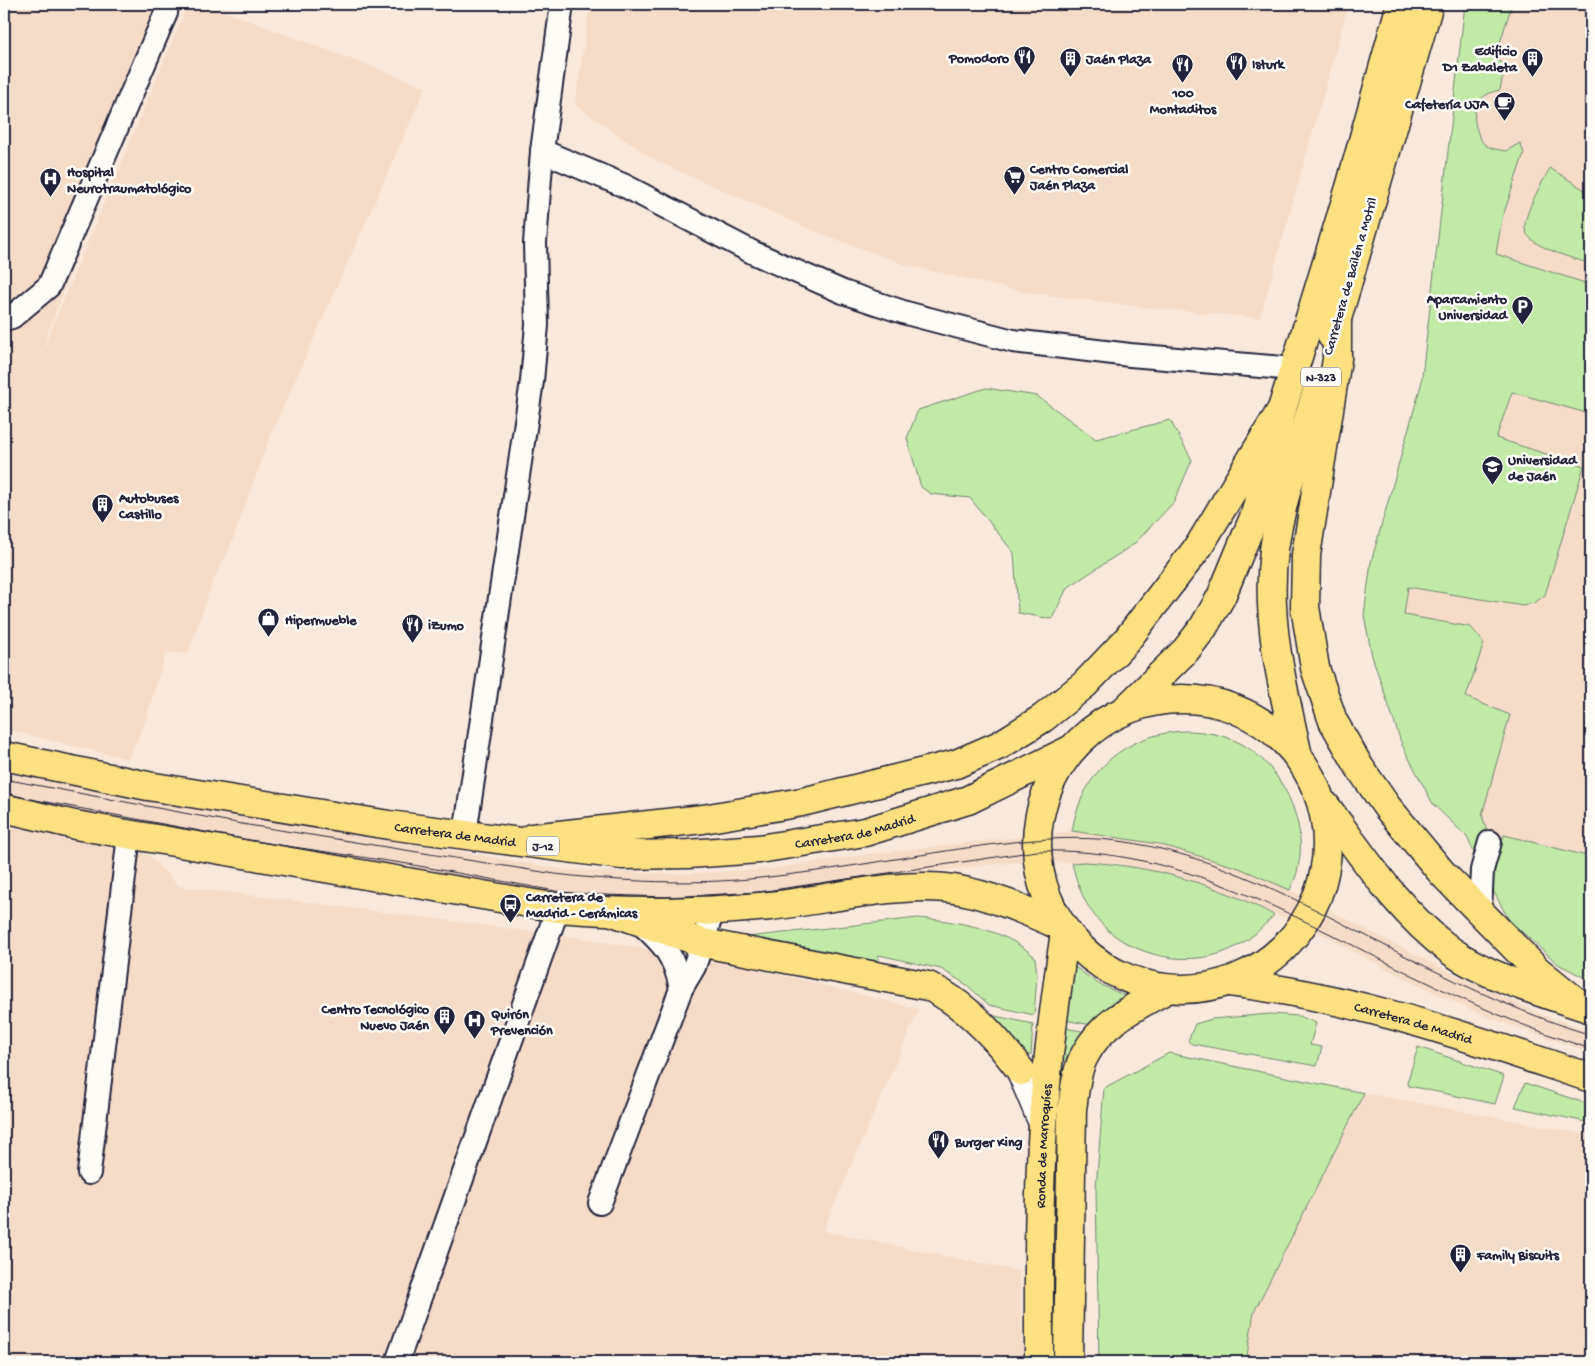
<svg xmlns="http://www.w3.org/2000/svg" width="1595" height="1366" font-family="'Gochi Hand',sans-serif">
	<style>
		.built { fill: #f5dcc9 }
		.green { fill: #c2eaa6; stroke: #728670 }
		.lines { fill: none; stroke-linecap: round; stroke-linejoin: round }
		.street-casing { stroke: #22223b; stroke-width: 26 }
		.secondary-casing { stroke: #22223b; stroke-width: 31 }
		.primary-casing { stroke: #22223b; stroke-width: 31 }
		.highway-casing { stroke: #22223b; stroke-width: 31 }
		.street { stroke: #fdfcf7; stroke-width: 22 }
		.secondary { stroke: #fdfcf7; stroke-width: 28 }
		.primary { stroke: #fde080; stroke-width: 28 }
		.highway { stroke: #fde080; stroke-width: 28 }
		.tram { stroke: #22223b; stroke-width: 1 }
		.labels { text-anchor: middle; stroke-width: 5; stroke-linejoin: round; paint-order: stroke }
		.shield { fill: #fdfcf7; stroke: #646373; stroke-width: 1 }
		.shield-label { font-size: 12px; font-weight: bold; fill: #22223b }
		.poi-label { font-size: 14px; font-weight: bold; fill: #22223b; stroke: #fdfcf7; text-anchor: start }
		.street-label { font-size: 14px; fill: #22223b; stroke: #fdfcf7 }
	</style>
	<rect width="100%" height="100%" fill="#f8e9dc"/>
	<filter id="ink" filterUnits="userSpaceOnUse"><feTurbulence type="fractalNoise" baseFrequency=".02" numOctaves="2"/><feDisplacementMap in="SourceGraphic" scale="10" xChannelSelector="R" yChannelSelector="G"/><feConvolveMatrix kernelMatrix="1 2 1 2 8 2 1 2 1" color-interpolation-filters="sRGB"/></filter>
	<g filter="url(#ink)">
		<!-- built -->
		<g class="built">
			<polygon points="4,4 167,4 166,13 36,365 188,4 205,4 426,87 269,439 229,550 213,581 188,654 166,652 145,722 128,759 4,729"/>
			<polygon points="590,4 1349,4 1260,318 1142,307 1023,292 906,265 814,231 654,160 575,105"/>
			<polygon points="1465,4 1591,4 1591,981 1558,964 1509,920 1482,870 1467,837 1433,804 1402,745 1372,656 1364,615 1371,562 1421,385"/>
			<polygon points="4,773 567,870 675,874 768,869 861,855 1072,831 1159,844 1239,868 1290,890 1444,969 1543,1015 1591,1031 1591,1053 1484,1016 1396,974 1324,935 1220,891 1169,875 1116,863 1025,862 984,865 732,899 559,899 4,808"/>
			<polygon points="4,818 129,835 179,886 568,936 734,963 919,1009 823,1231 1019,1271 1023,1362 4,1362"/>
			<polygon points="1364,1093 1591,1135 1591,1362 1246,1362 1254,1312"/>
		</g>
		<!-- green -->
		<g class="green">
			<path d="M1465,4H1512L1495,59L1505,64L1500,90C1478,94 1470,110 1477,130C1479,137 1481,142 1487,146C1492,149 1500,150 1506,151L1520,143L1524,153L1502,219L1496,254L1591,285V411L1590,414L1512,392L1496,438L1584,466L1545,595L1534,603L1523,606L1408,587L1404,615L1471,627L1484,643L1466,697L1510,715L1482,815L1490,842L1499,849L1504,835L1591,857V981L1558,964L1509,920L1482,870L1467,837L1433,804L1402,745L1372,656L1364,615L1371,562L1421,385Z"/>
			<path d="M1550,168L1591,194V264C1576,259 1527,247 1525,229C1523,214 1543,181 1550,168Z"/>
			<polygon points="986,388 1037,396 1096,439 1170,420 1192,460 1174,502 1134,544 1067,588 1052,619 1018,613 1014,553 970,498 931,494 921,487 907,438 918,410"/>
			<path d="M1184,731C1203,731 1222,734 1240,743C1281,765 1309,822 1298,868C1297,875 1293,883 1290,890L1239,868L1159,844L1072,831C1082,772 1124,734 1184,731Z"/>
			<path d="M1084,862C1149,865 1217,884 1274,915C1261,929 1248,942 1229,950C1184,970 1120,954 1092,912C1082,898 1076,880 1072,863Z"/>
			<path d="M918,918C958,921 1005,929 1035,957L1037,976L1034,1015L989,1005L967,985L941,969L879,955L877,964L729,939Z"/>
			<polygon points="1071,964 1097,983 1128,997 1092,1025 1064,1020"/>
			<polygon points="1270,1014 1299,1016 1316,1023 1310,1045 1322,1047 1317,1066 1192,1044 1188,1041 1195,1024 1212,1019"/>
			<polygon points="990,1015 1033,1024 1031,1055 1025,1056"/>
			<polygon points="1065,1028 1087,1032 1069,1062 1061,1060"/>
			<polygon points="1418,1047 1504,1076 1495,1104 1409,1086 1407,1083"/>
			<polygon points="1169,1053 1364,1093 1254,1312 1246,1362 1099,1362 1096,1188 1104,1088"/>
			<polygon points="1525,1083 1591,1105 1591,1123 1515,1107"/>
		</g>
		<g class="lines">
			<defs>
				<g id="street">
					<polyline points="542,151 625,186 754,253 843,292 906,313 1013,341 1130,355 1295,369"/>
					<polyline points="4,319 12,317 49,286 166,13 167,4"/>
					<polyline points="465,834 532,381 537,325 535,243 542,151 562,4"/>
					<polyline points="1480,912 1482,870 1490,842"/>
					<path d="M639,922C663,943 675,956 681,989"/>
					<polyline points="89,1173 129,835"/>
					<polyline points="600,1203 681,989 694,967 713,911"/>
					<polyline points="397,1362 558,908"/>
				</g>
				<polyline id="secondary" points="1021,1071 1043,1123"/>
				<g id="primary">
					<polyline points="1337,318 1337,359 1306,555 1305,607 1315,668 1333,721 1360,768 1387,807 1443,874 1537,970 1579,1004"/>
					<polyline points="1332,336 1429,4"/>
					<polyline points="1125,710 1186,650 1203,628 1221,597 1255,515 1282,409 1351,184 1401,4"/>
					<path d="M1298,756C1283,688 1265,620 1274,550C1281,496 1302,443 1317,391"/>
					<polyline points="532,838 703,819 802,802 956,764 1000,745 1043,718 1085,684 1126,641 1199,546 1282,409"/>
					<path d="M613,912L703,943L928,986C966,1004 996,1037 1021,1071"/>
					<path id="s1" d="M1039,1362C1039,1283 1038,1203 1043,1124C1047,1059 1056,995 1065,932"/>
					<path d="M1068,1362L1072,1109C1075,1090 1076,1069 1086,1053C1103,1021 1137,1006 1167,989"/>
				</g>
				<g id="highway">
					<circle cx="1182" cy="844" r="145"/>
					<path id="s2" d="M4,756L148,786L389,825L622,855L688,854L759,849L865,832L968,800L1072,749"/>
					<path d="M1325,805C1364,858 1398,911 1451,951C1489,978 1547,994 1591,1009"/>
					<path d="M4,808L75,825L558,908C629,914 700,913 770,906C827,900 899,881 954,889C991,895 1027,911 1061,926"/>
					<path id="s3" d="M1230,982C1358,998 1470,1038 1591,1078"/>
				</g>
			</defs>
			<!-- street casing -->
			<use href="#street" class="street-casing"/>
			<!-- secondary casing -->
			<use href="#secondary" class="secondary-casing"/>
			<!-- primary casing -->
			<use href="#primary" class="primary-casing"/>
			<!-- highway casing -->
			<use href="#highway" class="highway-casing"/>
			<!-- street -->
			<use href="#street" class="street"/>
			<!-- secondary -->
			<use href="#secondary" class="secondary"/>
			<!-- primary -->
			<use href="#primary" class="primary"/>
			<!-- highway -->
			<use href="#highway" class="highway"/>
			<!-- tram -->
			<g class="tram">
				<path d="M4,779L242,824L555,874C623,882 692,885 760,878C827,871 893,859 959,849C1017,841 1073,833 1132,843C1233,860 1322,914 1411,959C1470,989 1529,1016 1591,1035"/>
				<path d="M4,794L253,841L408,864L561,892L606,895L667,897L759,892L1037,851C1180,847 1286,913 1410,974C1469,1003 1528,1029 1591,1049"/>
			</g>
		</g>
	</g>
	<!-- icons -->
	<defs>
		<symbol id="restaurant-pin" viewBox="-11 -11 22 30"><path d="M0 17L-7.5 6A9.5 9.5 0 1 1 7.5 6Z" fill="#22223b" stroke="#fdfcf7"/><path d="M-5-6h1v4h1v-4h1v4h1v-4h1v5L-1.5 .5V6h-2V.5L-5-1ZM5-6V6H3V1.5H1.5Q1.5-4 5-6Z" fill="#fff"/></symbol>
		<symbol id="building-pin" viewBox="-11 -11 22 30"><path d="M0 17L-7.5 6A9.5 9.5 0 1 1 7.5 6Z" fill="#22223b" stroke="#fdfcf7"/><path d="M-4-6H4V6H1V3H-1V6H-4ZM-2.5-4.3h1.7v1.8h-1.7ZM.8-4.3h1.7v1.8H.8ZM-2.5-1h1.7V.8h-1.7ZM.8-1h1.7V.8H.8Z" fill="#fff"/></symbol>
		<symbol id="cafe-pin" viewBox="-11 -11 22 30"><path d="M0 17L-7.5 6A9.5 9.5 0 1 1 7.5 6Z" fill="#22223b" stroke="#fdfcf7"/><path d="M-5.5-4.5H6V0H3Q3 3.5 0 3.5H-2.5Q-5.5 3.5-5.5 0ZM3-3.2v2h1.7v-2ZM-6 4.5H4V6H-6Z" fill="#fff"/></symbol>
		<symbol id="supermarket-pin" viewBox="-11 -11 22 30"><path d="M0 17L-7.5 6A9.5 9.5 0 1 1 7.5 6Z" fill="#22223b" stroke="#fdfcf7"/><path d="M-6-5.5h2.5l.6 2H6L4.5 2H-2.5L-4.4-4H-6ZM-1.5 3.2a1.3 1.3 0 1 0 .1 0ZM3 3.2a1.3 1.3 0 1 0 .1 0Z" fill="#fff"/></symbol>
		<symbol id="hospital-pin" viewBox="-11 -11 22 30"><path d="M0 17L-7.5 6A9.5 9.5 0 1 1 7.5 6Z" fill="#22223b" stroke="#fdfcf7"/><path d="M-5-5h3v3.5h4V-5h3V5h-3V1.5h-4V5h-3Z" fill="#fff"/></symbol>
		<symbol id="parking-pin" viewBox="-11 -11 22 30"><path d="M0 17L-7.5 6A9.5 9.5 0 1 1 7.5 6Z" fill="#22223b" stroke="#fdfcf7"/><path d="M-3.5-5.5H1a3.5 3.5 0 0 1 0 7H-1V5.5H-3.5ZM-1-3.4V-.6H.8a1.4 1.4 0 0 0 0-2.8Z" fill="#fff"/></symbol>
		<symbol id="university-pin" viewBox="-11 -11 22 30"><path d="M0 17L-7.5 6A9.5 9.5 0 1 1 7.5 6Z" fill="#22223b" stroke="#fdfcf7"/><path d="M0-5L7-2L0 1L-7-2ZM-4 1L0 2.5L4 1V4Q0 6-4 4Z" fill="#fff"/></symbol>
		<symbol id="shop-pin" viewBox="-11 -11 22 30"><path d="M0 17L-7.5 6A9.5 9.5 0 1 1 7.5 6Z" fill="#22223b" stroke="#fdfcf7"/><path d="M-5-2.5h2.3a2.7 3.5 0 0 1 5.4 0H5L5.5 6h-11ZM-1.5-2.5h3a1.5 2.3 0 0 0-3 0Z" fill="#fff"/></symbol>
		<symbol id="bus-pin" viewBox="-11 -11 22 30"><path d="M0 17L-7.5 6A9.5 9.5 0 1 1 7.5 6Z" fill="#22223b" stroke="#fdfcf7"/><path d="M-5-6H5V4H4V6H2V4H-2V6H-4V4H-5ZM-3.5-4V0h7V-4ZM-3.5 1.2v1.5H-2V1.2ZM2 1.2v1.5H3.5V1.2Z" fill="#fff"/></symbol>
	</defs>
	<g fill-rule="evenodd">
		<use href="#restaurant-pin" x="1012" y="44" width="25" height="34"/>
		<use href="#building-pin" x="1058" y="46" width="25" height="34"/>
		<use href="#building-pin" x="1520" y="46" width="25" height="34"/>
		<use href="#restaurant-pin" x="1224" y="50" width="25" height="34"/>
		<use href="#restaurant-pin" x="1170" y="52" width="25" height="34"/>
		<use href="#cafe-pin" x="1492" y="90" width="25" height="34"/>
		<use href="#supermarket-pin" x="1002" y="164" width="25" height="34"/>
		<use href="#hospital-pin" x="38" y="166" width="25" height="34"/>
		<use href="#parking-pin" x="1510" y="294" width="25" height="34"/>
		<use href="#university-pin" x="1480" y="454" width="25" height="34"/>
		<use href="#building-pin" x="90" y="492" width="25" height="34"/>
		<use href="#shop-pin" x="256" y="606" width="25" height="34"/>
		<use href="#restaurant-pin" x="400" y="612" width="25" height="34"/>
		<use href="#bus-pin" x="498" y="892" width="25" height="34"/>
		<use href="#building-pin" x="432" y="1004" width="25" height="34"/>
		<use href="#hospital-pin" x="462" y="1008" width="25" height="34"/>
		<use href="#restaurant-pin" x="926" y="1128" width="25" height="34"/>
		<use href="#building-pin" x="1448" y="1242" width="25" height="34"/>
	</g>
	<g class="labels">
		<!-- shield labels -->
		<g class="shield">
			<rect x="1301" y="367.5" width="40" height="19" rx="4"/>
			<rect x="527" y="836.5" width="32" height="19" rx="4"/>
		</g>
		<g class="shield-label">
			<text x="1321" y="381">N-323</text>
			<text x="543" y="850">J-12</text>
		</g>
		<!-- poi labels -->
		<g class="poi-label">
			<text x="1517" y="55" text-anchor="end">Edificio<tspan x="1517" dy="16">D1 Zabaleta</tspan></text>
			<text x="1009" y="62" text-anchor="end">Pomodoro</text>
			<text x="1086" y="63">Jaén Plaza</text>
			<text x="1252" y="68">Isturk</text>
			<text x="1183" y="97" text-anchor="middle">100<tspan x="1183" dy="16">Montaditos</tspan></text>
			<text x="1488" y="108" text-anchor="end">Cafetería UJA</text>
			<text x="1030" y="173">Centro Comercial<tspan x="1030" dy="16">Jaén Plaza</tspan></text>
			<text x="67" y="176">Hospital<tspan x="67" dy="16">Neurotraumatológico</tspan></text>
			<text x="1507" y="303" text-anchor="end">Aparcamiento<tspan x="1507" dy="16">Universidad</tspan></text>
			<text x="1508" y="464">Universidad<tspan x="1508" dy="16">de Jaén</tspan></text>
			<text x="119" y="502">Autobuses<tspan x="119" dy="16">Castillo</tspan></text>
			<text x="285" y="624">Hipermueble</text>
			<text x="428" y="629">iZumo</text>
			<text x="526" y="901">Carretera de<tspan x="526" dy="16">Madrid - Cerámicas</tspan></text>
			<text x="429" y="1013" text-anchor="end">Centro Tecnológico<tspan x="429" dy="16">Nuevo Jaén</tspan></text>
			<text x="491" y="1018">Quirón<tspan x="491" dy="16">Prevención</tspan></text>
			<text x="955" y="1146">Burger King</text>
			<text x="1477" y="1259">Family Biscuits</text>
		</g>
		<!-- street labels -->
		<g class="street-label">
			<text transform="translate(1349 276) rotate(-74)" y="5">Carretera de Bailén a Motril</text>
			<text dy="5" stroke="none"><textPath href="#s2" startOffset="861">Carretera de Madrid</textPath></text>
			<text dy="5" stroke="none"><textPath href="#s2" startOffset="458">Carretera de Madrid</textPath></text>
			<text dy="5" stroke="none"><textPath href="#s3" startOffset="188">Carretera de Madrid</textPath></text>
			<text dy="5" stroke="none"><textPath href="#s1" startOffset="216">Ronda de Marroquíes</textPath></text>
		</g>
	</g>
	<!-- margin -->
	<rect width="1595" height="1366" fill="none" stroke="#fdfcf7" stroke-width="20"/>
	<rect x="10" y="10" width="1575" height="1346" fill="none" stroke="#22223b" stroke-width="2" filter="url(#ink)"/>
</svg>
